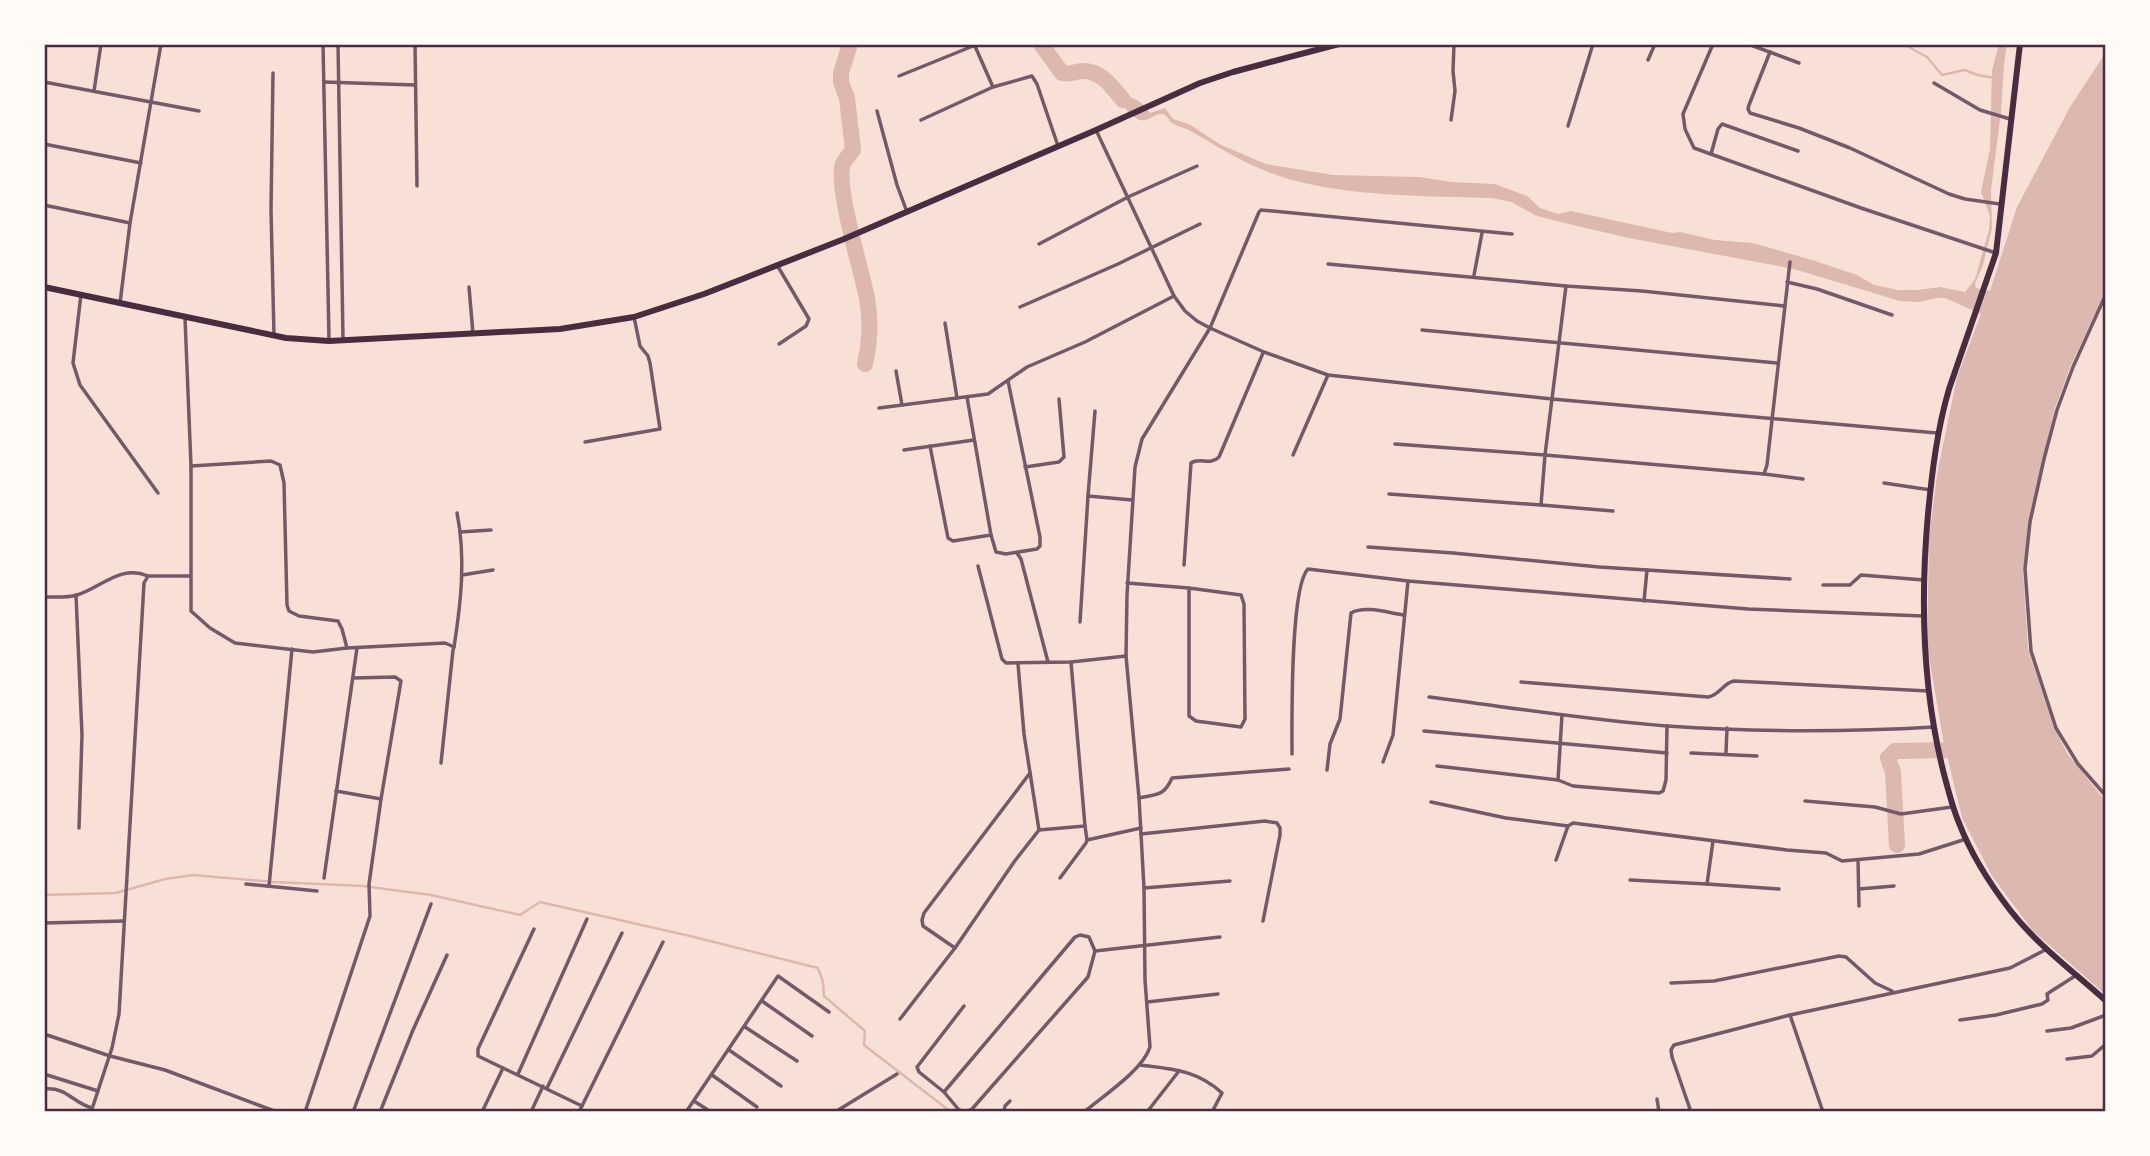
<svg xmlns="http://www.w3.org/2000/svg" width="2150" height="1156" font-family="'Fira Sans',sans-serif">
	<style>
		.water { fill: #dcb8b0 }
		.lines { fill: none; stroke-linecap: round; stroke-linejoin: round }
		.stream { stroke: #dcb8b0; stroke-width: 2.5 }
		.river { stroke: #dcb8b0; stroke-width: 16 }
		.minor { stroke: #755966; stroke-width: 3.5 }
		.primary { stroke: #4a2c40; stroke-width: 6 }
		.neatline { fill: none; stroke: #4a2c40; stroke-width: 2.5 }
	</style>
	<rect width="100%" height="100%" fill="#f7e1d7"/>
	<!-- water -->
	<path class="water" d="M1999,44H2007L2004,65L2001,112L1991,190L1992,228L1983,265L1975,284L1976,288L1990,291L2017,207L2070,107L2106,52V290L2071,365L2055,408L2031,511L2023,571L2028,649L2053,725L2067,753L2106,802V995L2033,931L1992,876L1962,818L1943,739L1927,645L1929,539L1937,474L1957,377L1981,314L1945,298H1936L1919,302L1900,301L1794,269L1629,238L1573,225L1537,216L1511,202L1492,198C1426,196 1333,197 1271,173C1241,162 1215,145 1187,129C1182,127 1176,126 1172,123C1169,121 1168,117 1165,115C1158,110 1149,123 1140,120C1132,118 1113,95 1107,87L1114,81L1127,97C1138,98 1143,104 1150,113L1165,108L1173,119L1189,124L1221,145L1266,164L1333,175L1419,177L1452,182L1495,184L1527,196L1540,208L1558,214L1571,211L1672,233L1680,232L1715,240L1753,243L1812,260L1857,275L1874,285L1898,290H1917L1940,287L1965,292L1975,279L1989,230L1990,216L1981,192L1990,149L1992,70Z"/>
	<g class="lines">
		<!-- stream -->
		<g class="stream">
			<polyline points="1903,44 1927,57 1942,75 1964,70 1978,75 1994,78"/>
			<polyline points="44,895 116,893 165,879 193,875 274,882 363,886 431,895 520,915 540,902 690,936 818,968 823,982 824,996 865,1031 864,1045 951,1112"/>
		</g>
		<!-- river -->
		<g class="river">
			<path d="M850,44L841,73V82L847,98L853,150C850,154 845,159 843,164C835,185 862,272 867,298C871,320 870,342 865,364"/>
			<path d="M1041,44L1062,73C1073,75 1074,71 1083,71C1102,71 1112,87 1123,100"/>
			<polyline points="1897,845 1893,772 1888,758 1895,751 1951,750 1965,747"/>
		</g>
		<!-- minor -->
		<g class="minor">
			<polyline points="323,44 329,339"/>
			<polyline points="338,44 343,339"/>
			<polyline points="415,44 417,186"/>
			<polyline points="974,44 993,87"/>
			<polyline points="1713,44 1683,114 1685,129 1694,148 1861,208 1996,253"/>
			<polyline points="1748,44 1799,63"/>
			<polyline points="1770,52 1749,105 1748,109 1750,113 1799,128 1850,148 1949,194 1965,199 2000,204"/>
			<polyline points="1648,60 1655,44"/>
			<polyline points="273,73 271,210 274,335"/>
			<polyline points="899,76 978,44"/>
			<polyline points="44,82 199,111"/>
			<polyline points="324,82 415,85"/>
			<polyline points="1934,83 1980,110 2010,119"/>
			<polyline points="94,91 101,44"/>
			<polyline points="877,111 897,185 907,212"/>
			<polyline points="921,120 993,87 1032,76 1037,84 1058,146"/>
			<polyline points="1451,120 1455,91 1453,71 1454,44"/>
			<polyline points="1568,126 1593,44"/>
			<polyline points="1096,130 1174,296 1185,311 1197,321 1210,328 1264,352 1328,375 1552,399 1937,433"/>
			<polyline points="44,144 141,163"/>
			<polyline points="1711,154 1718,129 1722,124 1798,151"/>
			<polyline points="44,205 130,223"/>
			<polyline points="1039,244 1128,197 1197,166"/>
			<polyline points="1328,264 1566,286 1642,291 1784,306"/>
			<polyline points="777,265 809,319 806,326 779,344"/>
			<polyline points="1474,275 1482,233"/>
			<polyline points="1787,282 1817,289 1892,315"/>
			<polyline points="1566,286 1545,455 1764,474 1767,465 1772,420 1790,262"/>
			<polyline points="469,287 473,334"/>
			<polyline points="81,294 73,363 80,385 158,493"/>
			<polyline points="2106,294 2073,367 2057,410 2044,459 2030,522 2025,569 2031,651 2056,728 2078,764 2106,796"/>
			<polyline points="120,303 130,223 161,44"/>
			<polyline points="1020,307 1118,264 1200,224"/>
			<polyline points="185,318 191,466 191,611 210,628 235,643 313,652 347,648 445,643 454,647 453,650 441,763"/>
			<polyline points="945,323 957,398"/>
			<polyline points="1422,330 1777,363"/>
			<polyline points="896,371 902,405"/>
			<polyline points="967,397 991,535 996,552 1006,554 1037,549 1040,546 1040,537 1008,381"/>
			<polyline points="879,408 988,394 1027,367 1085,342 1174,296"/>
			<polyline points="1095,411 1088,496 1132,500"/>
			<polyline points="585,442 660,429 650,363 648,356 640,346 634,317"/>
			<polyline points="930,446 948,538 953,541 991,535"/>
			<polyline points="904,450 974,440"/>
			<polyline points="1293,455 1328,375"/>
			<polyline points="191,466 271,461 280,465 284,483 287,605 289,611 299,616 338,621 342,629 347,648"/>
			<polyline points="1025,467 1059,462 1064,457 1059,399"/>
			<polyline points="1764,474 1803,479"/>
			<polyline points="1884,483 1931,490"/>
			<polyline points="1389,494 1541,505 1545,455 1395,444"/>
			<polyline points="1541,505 1613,511"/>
			<polyline points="460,532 491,530"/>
			<polyline points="1368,547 1453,553 1599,567 1790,579"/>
			<polyline points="1017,553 1021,559 1048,662"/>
			<path d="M1184,565L1191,463C1200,457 1210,466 1219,457L1263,353"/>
			<polyline points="978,566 1002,659 1006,663 1071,662 1126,656"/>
			<polyline points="462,575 493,570"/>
			<polyline points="1127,583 1189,588 1241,595 1244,604 1245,719 1241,727 1196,721 1189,716 1189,588"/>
			<polyline points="1823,585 1850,585 1861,575 1924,580"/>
			<polyline points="76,595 82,735 79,828"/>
			<path d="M44,597C54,597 67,598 77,595C101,588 120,564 148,576"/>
			<polyline points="1644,601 1647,570"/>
			<polyline points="1080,622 1088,496"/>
			<path d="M454,647C461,602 466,558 457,513"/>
			<path d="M1521,682L1708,697C1720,695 1723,683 1734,681L1928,691"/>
			<path d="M1429,697C1508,707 1587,720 1667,726C1754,732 1847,732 1934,727"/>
			<polyline points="1424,731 1667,753"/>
			<polyline points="1691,753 1757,756"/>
			<polyline points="1726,753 1727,728"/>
			<path d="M1292,754C1292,723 1290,587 1308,569L1408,581L1748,609L1923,616"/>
			<polyline points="1383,762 1393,735 1408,581"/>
			<polyline points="1437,766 1558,780 1562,715"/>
			<path d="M1327,770L1330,744L1340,719L1351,613C1365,605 1389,613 1404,615"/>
			<polyline points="1558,780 1573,786 1659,793 1663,791 1666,780 1667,726"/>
			<polyline points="336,791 381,799"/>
			<path d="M1139,798C1158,794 1164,796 1172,778L1289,769"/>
			<polyline points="1805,801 1875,807 1901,814 1952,807"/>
			<polyline points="1431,802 1506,818 1568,826"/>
			<polyline points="1039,830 1085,826 1071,662"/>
			<polyline points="1141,834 1265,821 1277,823 1280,828 1280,835 1263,921"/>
			<polyline points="1087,840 1141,828"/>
			<polyline points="1556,860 1568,826 1573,823 1787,850 1826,853 1842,861 1919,854 1966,839"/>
			<polyline points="1858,860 1859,906"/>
			<polyline points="324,878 357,648"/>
			<polyline points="1060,878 1086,843 1087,840 1085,826"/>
			<polyline points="1630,880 1707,884 1713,841"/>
			<polyline points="246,884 317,891"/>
			<polyline points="1707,884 1779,889"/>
			<polyline points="269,886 292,649"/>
			<polyline points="1144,888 1230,881"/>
			<polyline points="1859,889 1894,886"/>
			<polyline points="44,923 124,921"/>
			<polyline points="534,929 478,1049 478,1056 582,1106"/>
			<polyline points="955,948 923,926 922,920 924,913 1030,773"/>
			<polyline points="1671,983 1714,981 1839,956 1846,957 1875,983 1892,991"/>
			<polyline points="762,1001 812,1036"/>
			<polyline points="1147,1002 1218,994"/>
			<polyline points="964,1006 917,1067 919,1072 944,1092 1075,937 1080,935 1089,937 1095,951 1220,937"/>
			<polyline points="1790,1015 1823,1112"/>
			<polyline points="900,1019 955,948 1014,862 1039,830 1024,734 1018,664"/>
			<polyline points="1960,1020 1996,1015 2042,1004 2048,1000 2047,994 2050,992 2075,976"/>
			<polyline points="745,1027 797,1061"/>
			<polyline points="2047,1031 2071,1028 2106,1015"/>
			<polyline points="44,1034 110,1056 165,1070 277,1112"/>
			<polyline points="729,1050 781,1086"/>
			<polyline points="2067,1059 2092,1056 2106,1044"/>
			<path d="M1140,1065C1172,1069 1197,1070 1222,1093L1212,1112"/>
			<polyline points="44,1074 98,1091"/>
			<polyline points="518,1074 587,919"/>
			<polyline points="712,1075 757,1107"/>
			<polyline points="547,1088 622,933"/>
			<path d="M44,1089C68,1087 71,1102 92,1108"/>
			<polyline points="944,1092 959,1110 966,1112 972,1109 1088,977 1095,951"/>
			<polyline points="1657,1099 1659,1112"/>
			<polyline points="694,1101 711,1112"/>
			<polyline points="91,1112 112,1048 119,1014 144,583 148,576 190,576"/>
			<polyline points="305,1112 370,916 369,884 381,799 401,681 395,677 353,678"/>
			<polyline points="353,1112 431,904"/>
			<polyline points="380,1112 413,1030 447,955"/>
			<polyline points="482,1112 503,1068"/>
			<polyline points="531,1112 543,1086"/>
			<polyline points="579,1112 663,942"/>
			<polyline points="686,1112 778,976 829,1012"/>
			<polyline points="835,1112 897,1074"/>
			<polyline points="1004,1112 1005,1106 1010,1101"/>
			<path d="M1084,1112C1103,1096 1143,1070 1150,1047L1145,980L1144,888L1139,798L1126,656L1127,595L1135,467L1142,439L1210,328L1259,212L1261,210L1512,234"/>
			<polyline points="1147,1112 1179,1071"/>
			<polyline points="1691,1112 1672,1057 1671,1050 1674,1045 1790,1015 2010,968 2047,949"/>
		</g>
		<!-- primary -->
		<g class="primary">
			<path d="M2020,44L1996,253L1949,389C1937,430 1932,472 1928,514C1920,603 1922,691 1945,778C1949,793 1953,809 1959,823C1971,854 1990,884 2010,910C2037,945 2074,972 2106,1001"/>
			<polyline points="44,287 286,338 329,341 560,329 634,317 704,294 844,239 1096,130 1200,83 1233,72 1339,44"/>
		</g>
	</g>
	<!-- border -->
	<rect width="2150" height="1156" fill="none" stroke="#fffaf5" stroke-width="91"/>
	<rect x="46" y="46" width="2058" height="1064" class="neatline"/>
</svg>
